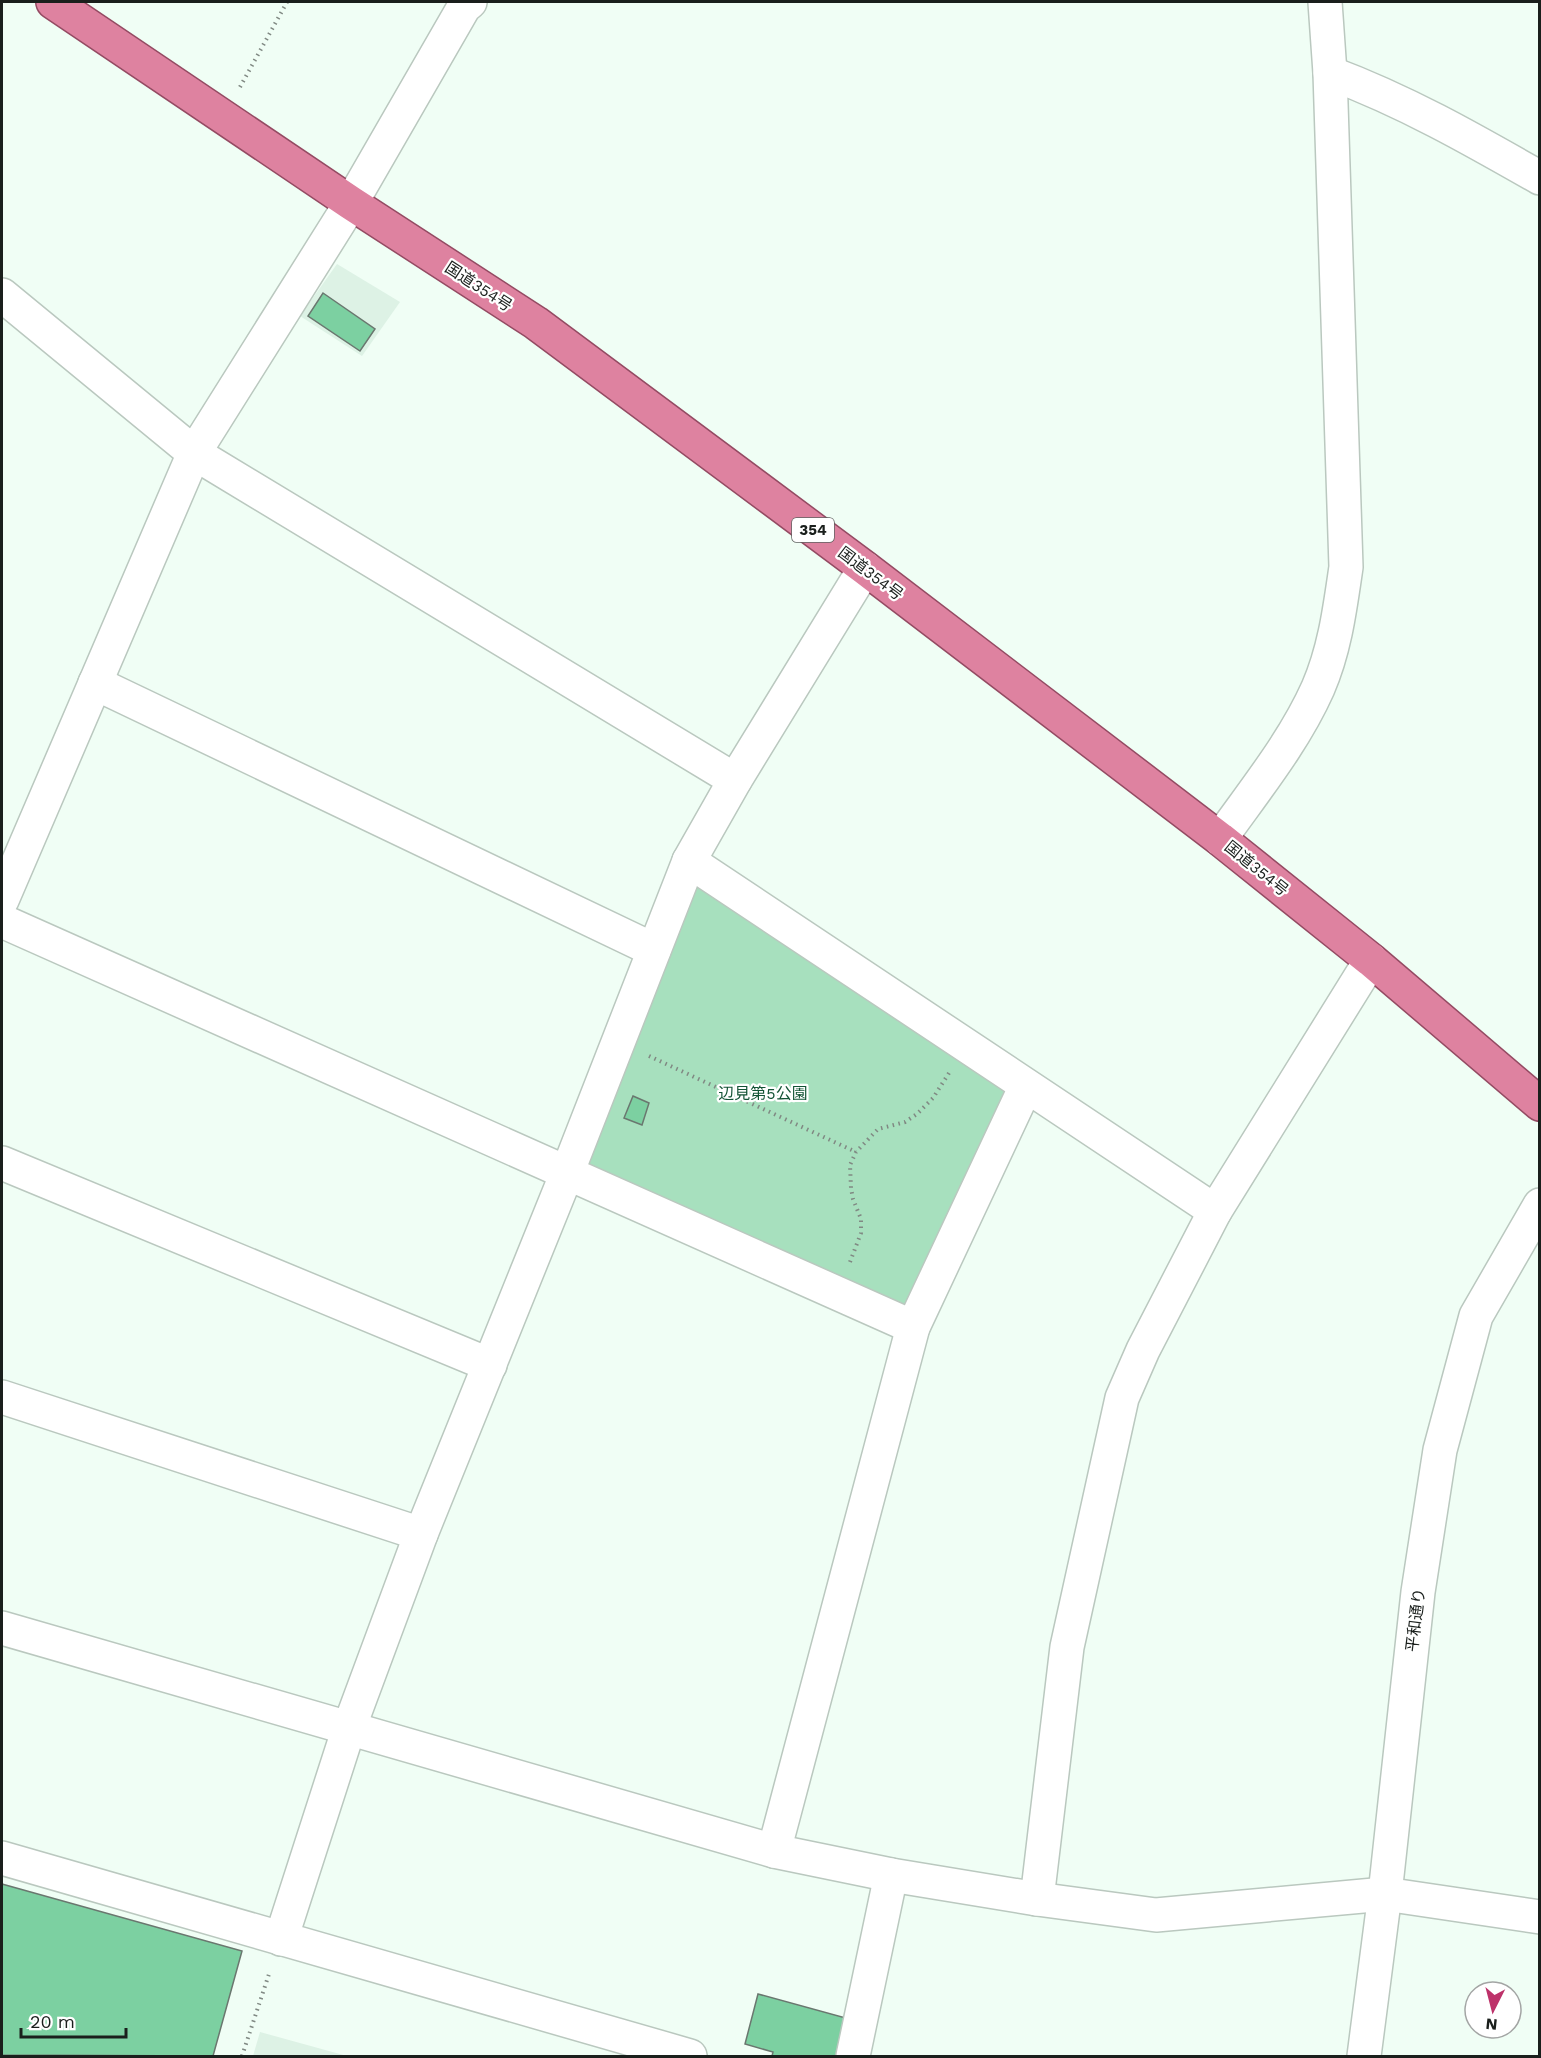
<svg xmlns="http://www.w3.org/2000/svg" width="1541" height="2058" font-family="'Work Sans','Noto Sans JP',sans-serif">
	<style>
		.built { fill: #ddf2e5 }
		.green { fill: #a7e0be }
		.building { fill: #7cd0a1; stroke: #6a776f; stroke-width: 1.5 }
		.lines { fill: none; stroke-linecap: round; stroke-linejoin: round }
		.minor-casing { stroke: #bac8bf; stroke-width: 36 }
		.tertiary-casing { stroke: #bac8bf; stroke-width: 36 }
		.trunk-casing { stroke: #944b63; stroke-width: 36 }
		.path { stroke: #808983; stroke-width: 4; stroke-dasharray: 1.5 4.5; stroke-linecap: butt }
		.minor { stroke: #fff; stroke-width: 33 }
		.tertiary { stroke: #fff; stroke-width: 33 }
		.trunk { stroke: #de82a0; stroke-width: 33 }
		.labels { text-anchor: middle; stroke-width: 4.5; stroke-linejoin: round; paint-order: stroke }
		.shield { fill: #fff; stroke: #5f6260; stroke-width: 1.5 }
		.shield-label { font-size: 15px; font-weight: bold; fill: #1a1f1c }
		.street-label { font-size: 16px; fill: #1a1f1c; stroke: #fff }
		.park-label { font-size: 16px; fill: #135335; stroke: #fff }
	</style>
	<rect width="100%" height="100%" fill="#f0fef5"/>
	<!-- built -->
	<g class="built">
		<polygon points="337,264 400,302 362,356 300,316"/>
		<polygon points="260,2032 347,2056 253,2056"/>
	</g>
	<!-- green -->
	<polygon class="green" points="689,861 1026,1086 913,1327 567,1173"/>
	<!-- building -->
	<g class="building">
		<polygon points="323,293 375,329 360,351 308,316"/>
		<polygon points="633,1096 649,1103 642,1125 624,1118"/>
		<polygon points="2,1884 242,1951 213,2056 2,2055"/>
		<polygon points="758,1994 853,2020 845,2056 772,2056 773,2052 745,2044"/>
	</g>
	<g class="lines">
		<defs>
			<g id="minor">
				<path d="M1330,73C1405,101 1470,138 1540,178"/>
				<polyline points="2,295 194,453 735,780"/>
				<polyline points="95,683 654,950"/>
				<path d="M1220,839C1254,791 1294,742 1318,688C1335,649 1340,608 1346,567L1330,73L1325,2"/>
				<polyline points="689,861 1215,1211"/>
				<polyline points="2,900 194,453 351,203 464,7 470,2"/>
				<polyline points="2,921 913,1327"/>
				<polyline points="2,1163 490,1365"/>
				<polyline points="2,1397 421,1534"/>
				<polyline points="2,1628 774,1851 891,1875 1037,1899 1156,1915 1385,1894 1540,1917"/>
				<polyline points="774,1851 913,1327 1026,1086"/>
				<polyline points="2,1858 690,2056"/>
				<polyline points="1037,1899 1067,1647 1122,1398 1143,1350 1215,1211 1371,960"/>
				<polyline points="281,1939 349,1728 421,1534 567,1173 689,861 735,780 865,568"/>
				<polyline points="853,2056 891,1875"/>
			</g>
			<polyline id="tertiary" points="1364,2056 1385,1894 1418,1592 1440,1450 1476,1316 1540,1205"/>
			<polyline id="trunk" points="53,2 351,203 536,323 865,568 1220,839 1371,960 1540,1104"/>
		</defs>
		<!-- minor casing -->
		<use href="#minor" class="minor-casing"/>
		<!-- tertiary casing -->
		<use href="#tertiary" class="tertiary-casing"/>
		<!-- trunk casing -->
		<use href="#trunk" class="trunk-casing"/>
		<!-- path -->
		<g class="path">
			<polyline points="240,87 287,2"/>
			<polyline points="649,1056 856,1152"/>
			<polyline points="850,1262 861,1233 861,1219 853,1199 851,1188 850,1165 856,1152 878,1129 905,1122 917,1114 933,1098 949,1073"/>
			<polyline points="242,2056 270,1971"/>
		</g>
		<!-- minor -->
		<use href="#minor" class="minor"/>
		<!-- tertiary -->
		<use href="#tertiary" class="tertiary"/>
		<!-- trunk -->
		<use href="#trunk" class="trunk"/>
	</g>
	<g class="labels">
		<!-- shield labels -->
		<rect class="shield" x="792" y="518" width="42" height="24" rx="4.5"/>
		<g class="shield-label">
			<text x="813" y="535">354</text>
		</g>
		<!-- street labels -->
		<g class="street-label">
			<text transform="translate(479 286) rotate(33)" y="6">国道354号</text>
			<text transform="translate(871 573) rotate(37)" y="6">国道354号</text>
			<text transform="translate(1257 868) rotate(39)" y="6">国道354号</text>
			<text transform="translate(1415 1620) rotate(-83)" y="6">平和通り</text>
		</g>
		<!-- park labels -->
		<g class="park-label">
			<text x="763" y="1099">辺見第5公園</text>
		</g>
	</g>
	<!-- border -->
	<rect width="1541" height="2058" fill="none" stroke="#1a1f1c" stroke-width="6"/>
	<!-- north arrow -->
	<g transform="translate(1493 2010) rotate(186)"><circle r="28" fill="#ffffff" stroke="#a3a5a4" stroke-width="1.5"/>
	<path d="M0-4.5L10 22L0 15L-10 22Z" fill="#bd326a"/>
	<text y="-9" font-size="16" font-weight="bold" text-anchor="middle" fill="#1a1f1c">N</text>
	</g>
	<!-- scale -->
	<path d="M21 2028v9h105v-9" fill="none" stroke="#1a1f1c" stroke-width="3"/>
	<text x="30" y="2028" font-size="18" fill="#1a1f1c" stroke="#ffffff" stroke-width="4.5" paint-order="stroke">20 m</text>
</svg>
